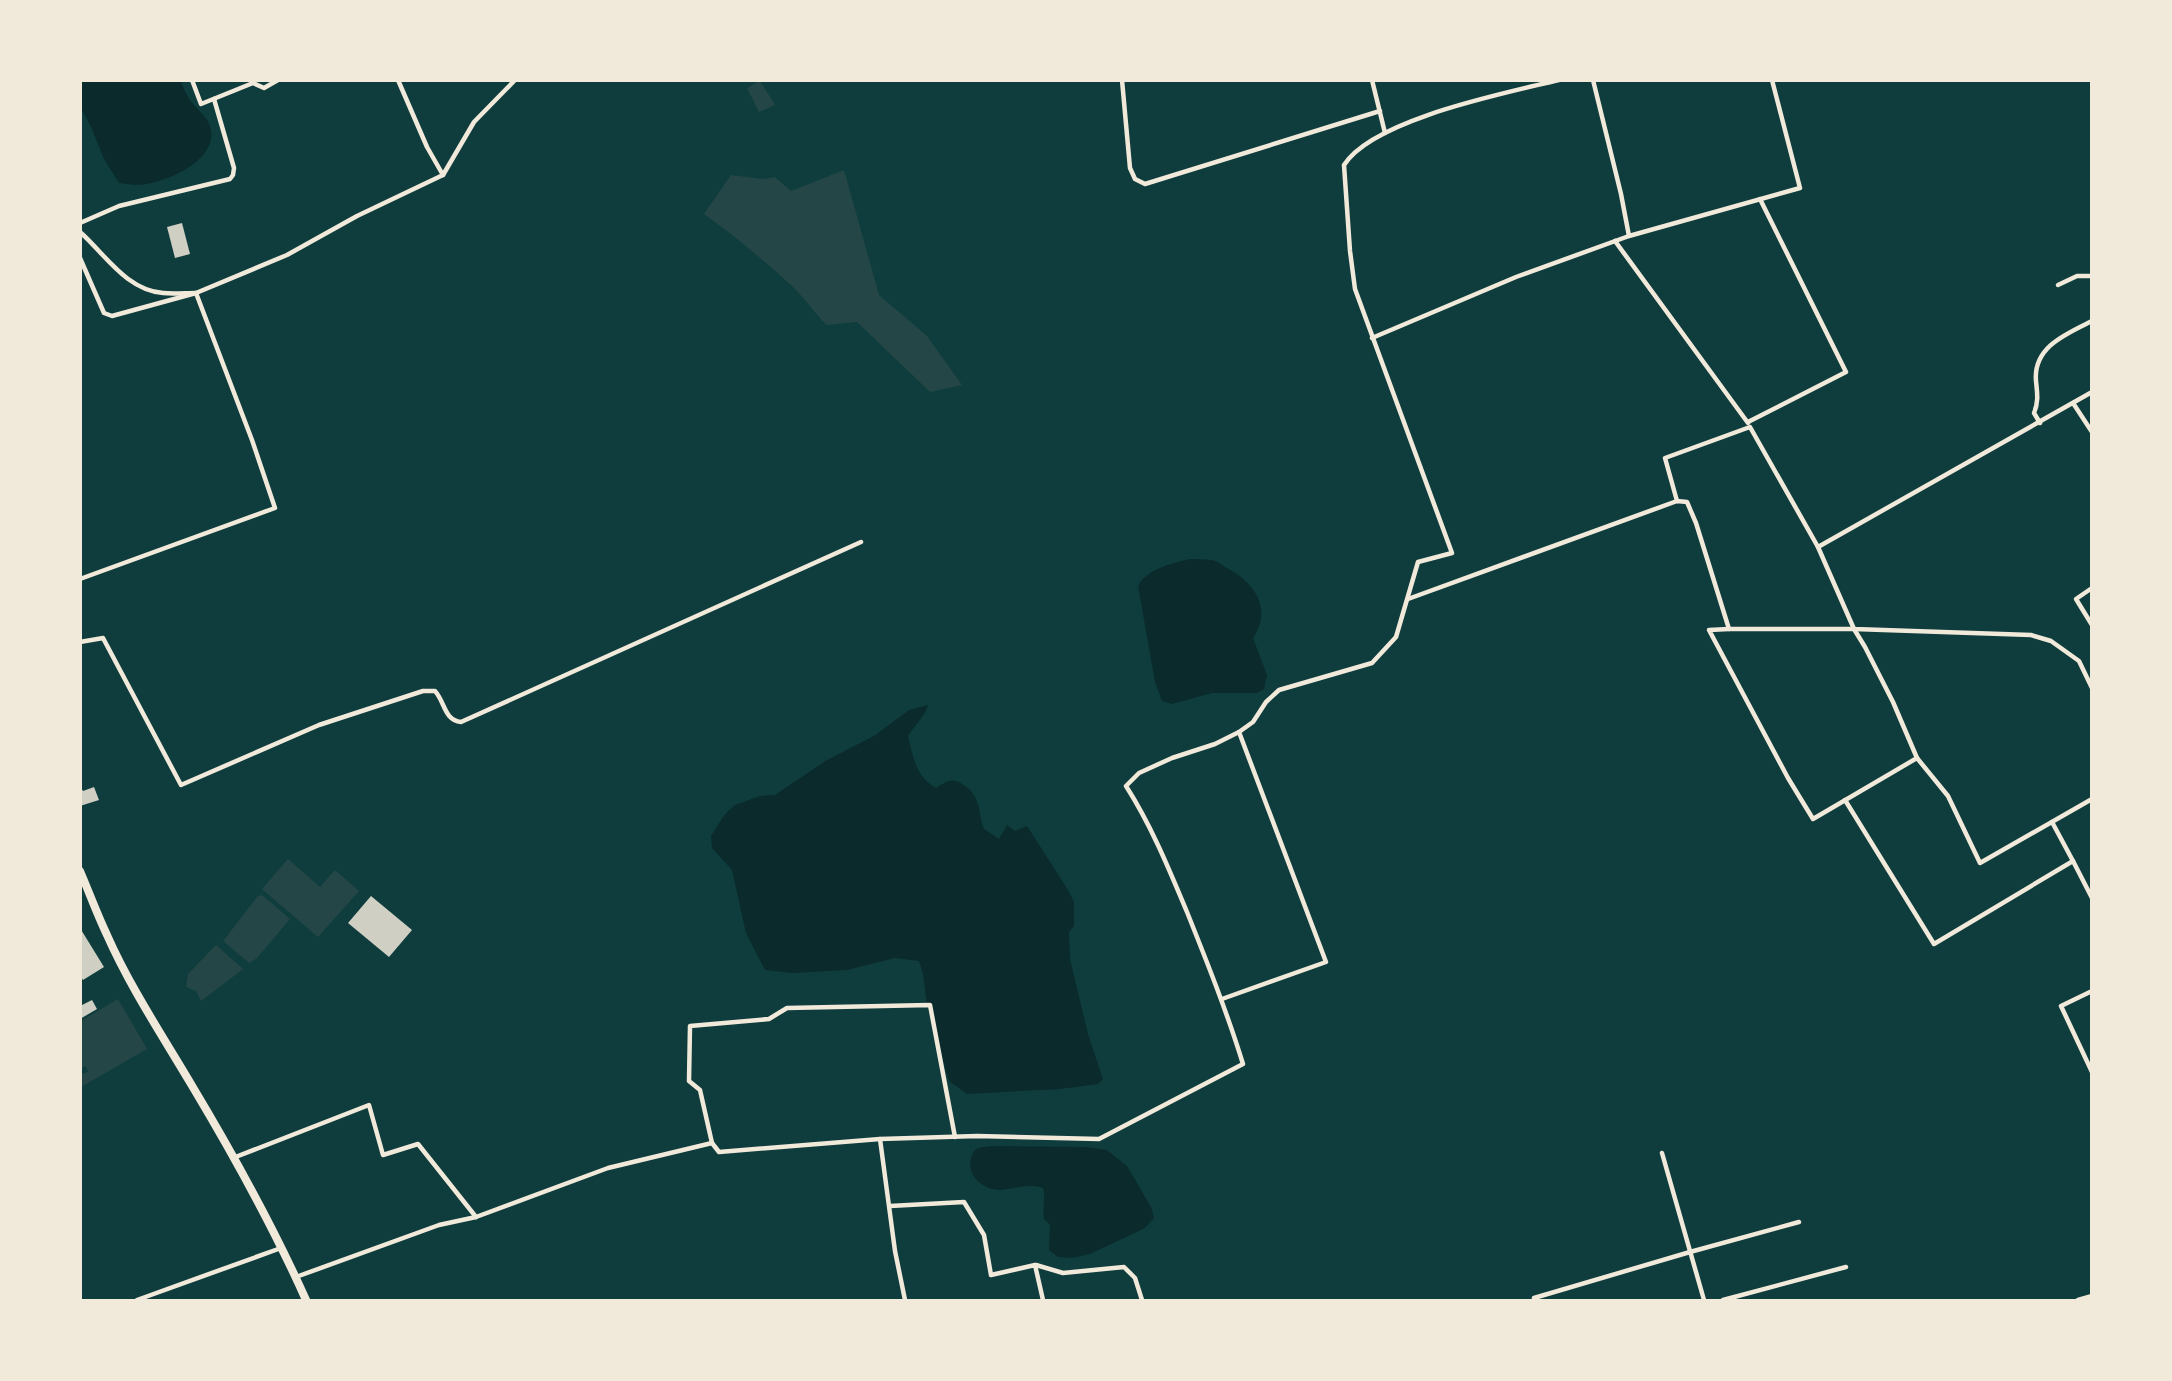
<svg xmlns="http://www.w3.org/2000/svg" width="2172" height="1381" font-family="Mulish,sans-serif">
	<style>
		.green { fill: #244646 }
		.water { fill: #0a2a2b }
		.building { fill: #cfcfc3 }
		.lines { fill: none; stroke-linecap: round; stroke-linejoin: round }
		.minor { stroke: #f1e9da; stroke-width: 4.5 }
		.trunk { stroke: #f1e9da; stroke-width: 8 }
	</style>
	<rect width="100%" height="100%" fill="#0f3d3e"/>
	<!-- green -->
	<g class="green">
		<polygon points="760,81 775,105 759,112 747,88"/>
		<path d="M844,170L879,295L927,336L962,385L930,392L857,322L827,325C815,314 806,300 794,288C765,261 736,237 704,214L731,175L763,179L775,177L791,191Z"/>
		<polygon points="288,859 320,887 335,870 359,891 318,937 262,889"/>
		<polygon points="262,895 290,919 257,958 249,963 223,941 258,896"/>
		<polygon points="216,945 243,969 201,1001 196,991 186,987 188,974"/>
		<polygon points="118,999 147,1049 81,1087 81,1070 82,1074 88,1072 86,1066 81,1068 82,1061 81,1021"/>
	</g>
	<!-- water -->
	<g class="water">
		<path d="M80,81H181C183,87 186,94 190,100C196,109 207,116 210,126C220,158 172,180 146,184C138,186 128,184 119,183L104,159L91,127L81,108Z"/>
		<path d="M1190,559C1197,559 1205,559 1212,560C1217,561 1222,565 1227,568C1254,582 1273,609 1253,638L1267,675L1264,689L1257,693H1212L1172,704L1162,701L1155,682L1138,586C1148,568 1171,564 1190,559Z"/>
		<path d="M928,705C926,715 914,726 908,736C913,757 916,777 936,788C946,782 952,777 962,784C982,796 977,810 984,829L999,839L1007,825L1015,831L1027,826L1068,890L1074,902V926L1069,932L1070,959L1088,1034L1103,1079L1098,1084L1060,1089L967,1094L949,1081L927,1006L923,974L919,961L895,958L847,970L793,973L765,970L746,933L732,870L712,848L711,836L725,814L735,805L760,796L775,795L827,760L874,736L909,710Z"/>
		<path d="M992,1146L1086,1147L1107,1150L1127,1166L1151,1207L1154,1218L1145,1228L1090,1254L1073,1258L1058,1257L1049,1250L1050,1225L1044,1219C1042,1208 1046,1199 1043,1188C1027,1183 1016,1189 1000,1190C981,1190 963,1172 973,1153C976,1146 985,1147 992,1146Z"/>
	</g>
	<!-- building -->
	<g class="building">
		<polygon points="182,223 190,254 175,258 167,227"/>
		<polygon points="80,786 83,791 94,787 99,800 80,806"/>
		<polygon points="371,896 412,930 389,957 348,923"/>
		<polygon points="80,928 104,967 83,980 80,976"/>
		<polygon points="92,1000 97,1009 80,1019 80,1006"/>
	</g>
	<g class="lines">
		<!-- minor -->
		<g class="minor">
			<polyline points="192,80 201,104 253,83 264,88 278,80"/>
			<polyline points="398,80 427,147 443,175"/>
			<polyline points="1122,80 1130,168 1135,179 1145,184 1380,111"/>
			<polyline points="1372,80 1385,133"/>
			<polyline points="1593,80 1621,194 1629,236 1800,188 1772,80"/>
			<polyline points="80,223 119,206 230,179 233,175 234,168 214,99"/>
			<path d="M80,232C105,254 126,290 163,293C173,294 185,293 196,293L252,440L275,508L80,579"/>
			<polyline points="1615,241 1748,423"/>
			<polyline points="80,258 104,313 112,316 196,293 287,255 357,216 443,175 474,122 515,80"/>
			<polyline points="2058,285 2077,276 2092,276"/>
			<polyline points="1372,338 1516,277 1629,236"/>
			<polyline points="2073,403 2092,432"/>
			<polyline points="1748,422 1846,372 1760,199"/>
			<path d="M2040,423L2034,413C2039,401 2037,392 2036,381C2033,347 2066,334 2092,321"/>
			<polyline points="1677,501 1665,458 1750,427 1818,547 1854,629 2031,635 2051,641 2079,661 2092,688"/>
			<polyline points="1818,547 2092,392"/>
			<polyline points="2092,588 2076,599 2092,625"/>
			<polyline points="1408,599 1677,501 1687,502 1696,523 1729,629 1854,629 1865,647 1893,702 1917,758 1948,796 1980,863 2092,799"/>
			<polyline points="1729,629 1709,630 1788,778 1813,819 1917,758"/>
			<path d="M80,642L103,638L181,785L319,725L423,691H435C445,702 444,720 461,722L861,542"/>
			<polyline points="1845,800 1934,944 2073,861 2052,822"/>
			<polyline points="2073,861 2092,898"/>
			<polyline points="2092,991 2061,1006 2092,1072"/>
			<polyline points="1222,999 1326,962 1239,732"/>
			<polyline points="880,1139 895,1251 905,1300"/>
			<polyline points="712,1143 700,1090 689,1081 690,1026 769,1019 787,1008 930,1005 955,1137"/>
			<polyline points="1662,1153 1704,1300"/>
			<polyline points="233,1158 369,1105 383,1155 418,1144 476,1217"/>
			<polyline points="890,1206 964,1202 984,1235 991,1275 1035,1265 1043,1300"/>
			<polyline points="1036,1265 1063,1273 1124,1267 1135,1278 1142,1300"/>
			<path d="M296,1277L439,1225L476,1217L608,1168L712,1143L719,1152L880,1139L977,1136L1099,1139L1243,1064C1227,1012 1207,962 1187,912C1169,869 1151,825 1126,786L1139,773L1172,758L1215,744L1239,732L1253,722L1266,702L1279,690L1372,663L1396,637L1418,562L1452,553L1355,289L1350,251L1344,165C1373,119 1506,93 1559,80"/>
			<polyline points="1534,1298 1690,1252 1799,1222"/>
			<polyline points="137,1300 281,1248"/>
			<polyline points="1723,1300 1846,1267"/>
			<polyline points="2078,1300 2092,1296"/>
		</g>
		<!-- trunk -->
		<path class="trunk" d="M80,871C89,892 97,914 107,935C130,987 162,1035 191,1084C233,1154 273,1226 306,1300"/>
	</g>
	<!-- border -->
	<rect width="2172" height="1381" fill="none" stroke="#f1e9da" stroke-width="164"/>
</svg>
